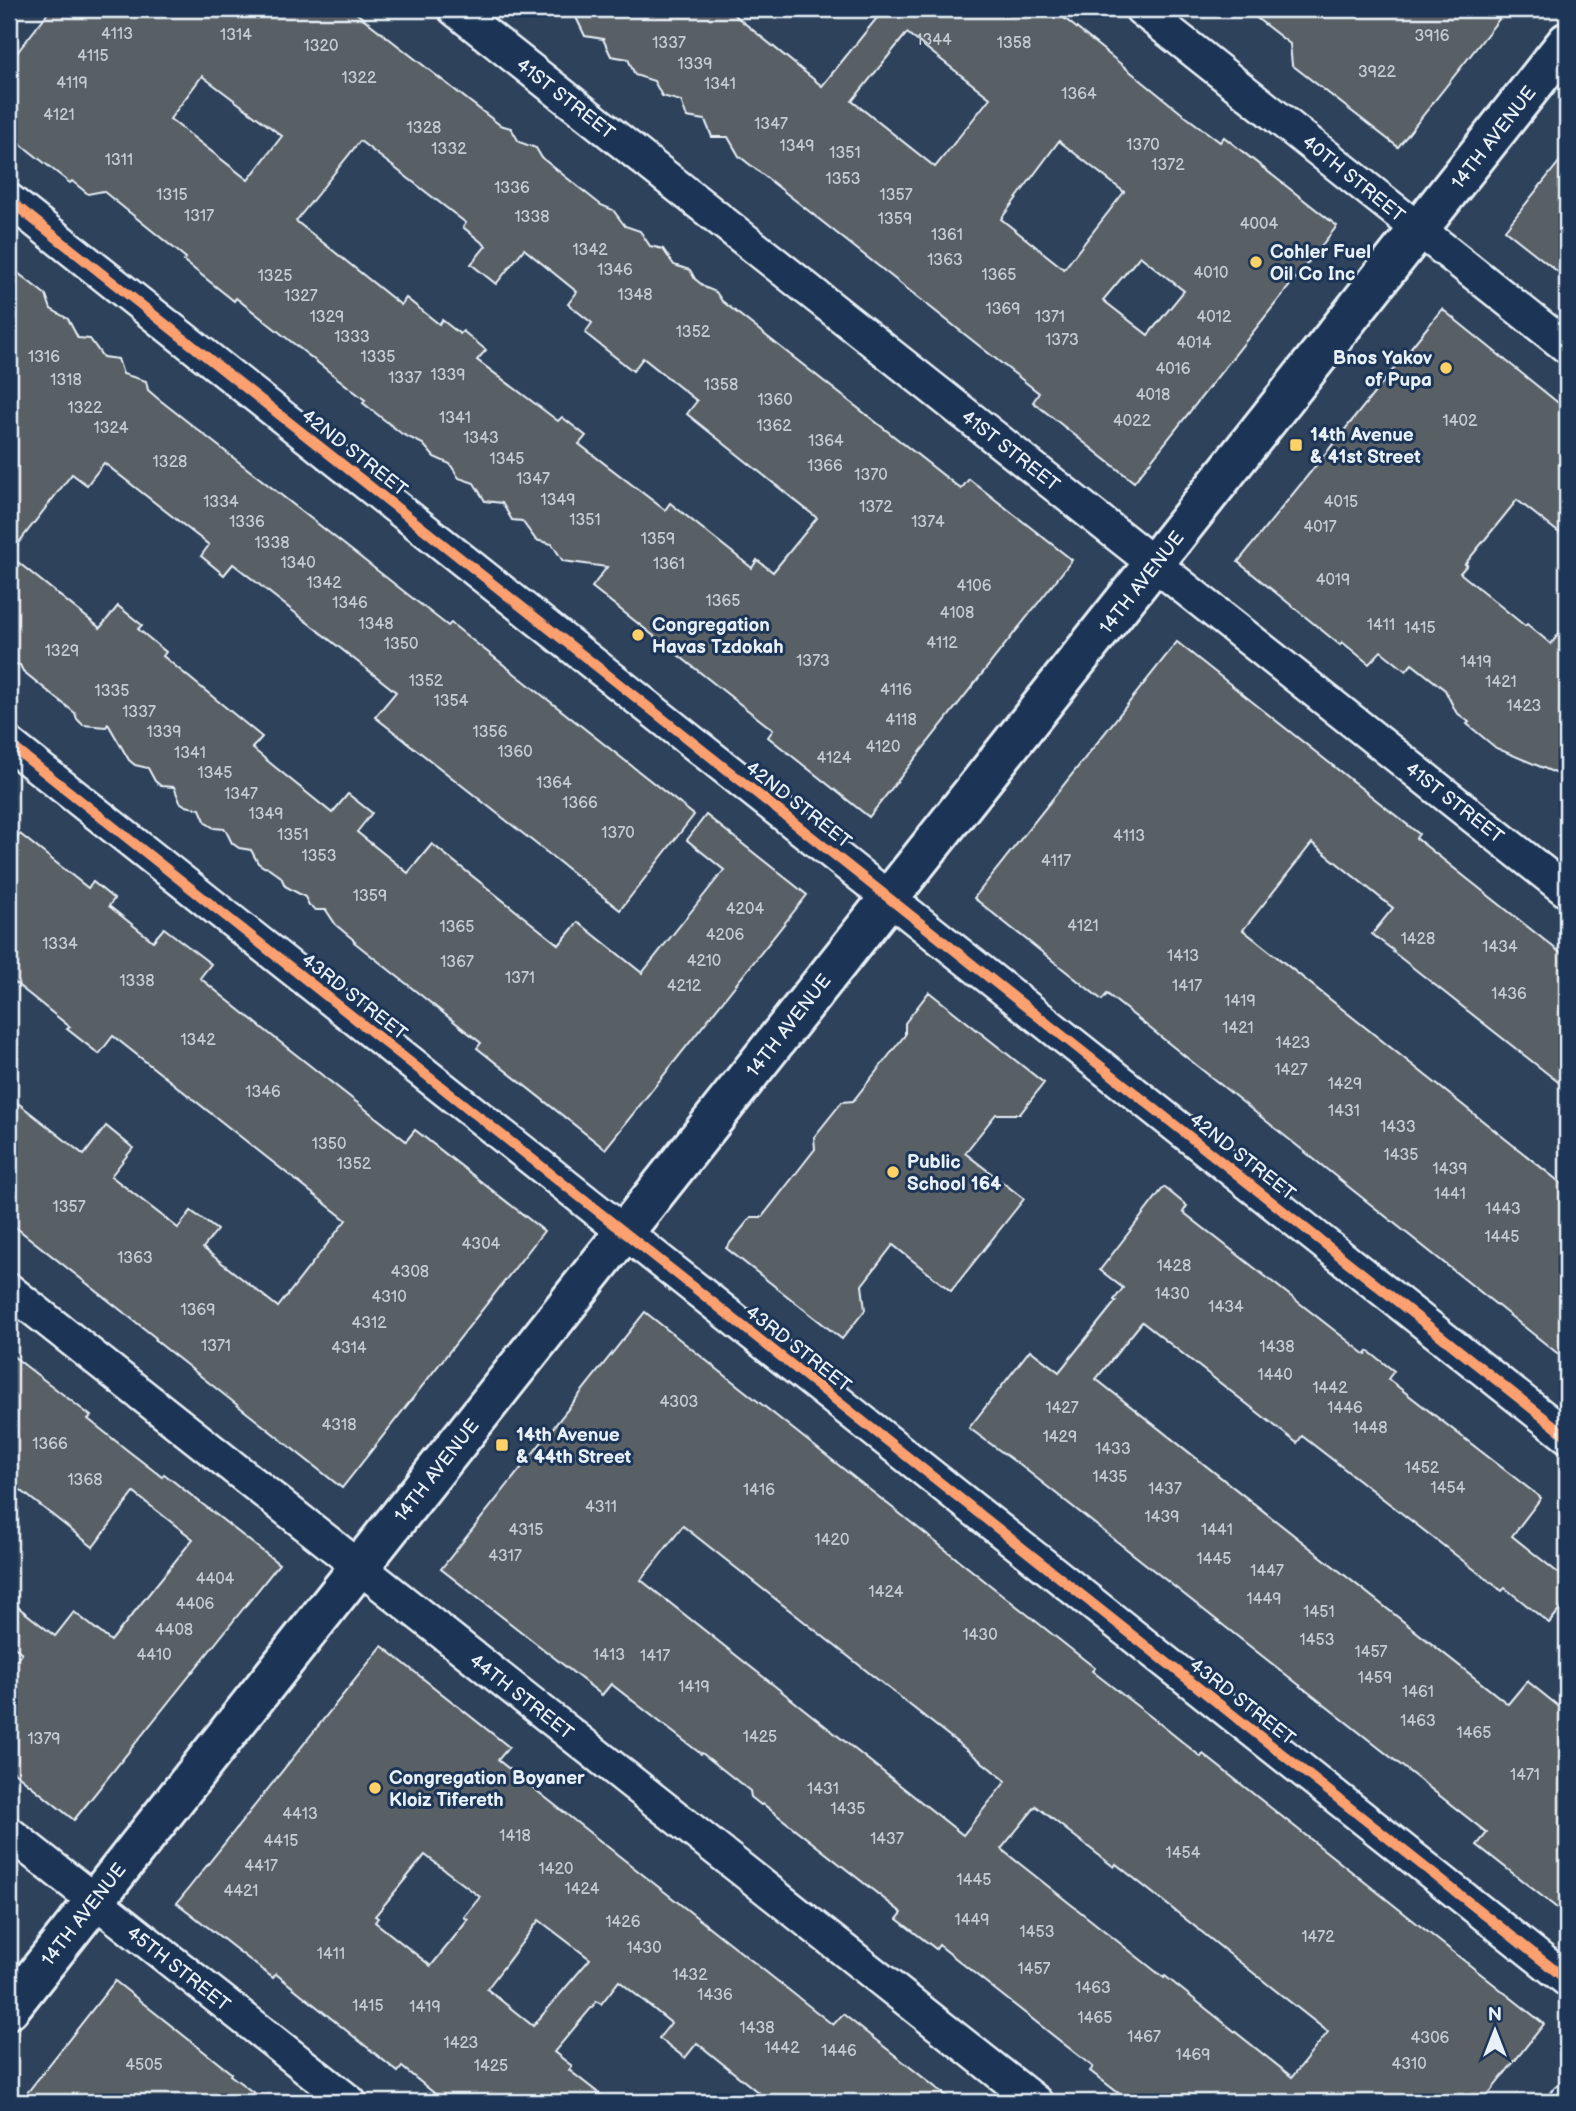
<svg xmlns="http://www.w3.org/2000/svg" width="1576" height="2111" font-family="'Balsamiq Sans',sans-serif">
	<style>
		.building { fill: #585f65; stroke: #e8f1f8; stroke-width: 2; fill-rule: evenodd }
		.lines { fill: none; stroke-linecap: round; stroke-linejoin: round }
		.street-casing { stroke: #e8f1f8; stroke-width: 37 }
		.secondary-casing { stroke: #e8f1f8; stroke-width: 44 }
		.street { stroke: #1d3557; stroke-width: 32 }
		.secondary { stroke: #1d3557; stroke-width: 38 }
		.cycleway-casing { stroke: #1d3557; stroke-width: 15 }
		.cycleway { stroke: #fca06f; stroke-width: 10 }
		.poi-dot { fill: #ffd166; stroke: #1d3557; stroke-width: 2.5 }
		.labels { text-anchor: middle; stroke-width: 6; stroke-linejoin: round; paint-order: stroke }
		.number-label { font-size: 16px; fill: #c4ccd3 }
		.street-label { font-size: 19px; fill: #e8f1f8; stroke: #1d3557 }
		.poi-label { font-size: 19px; font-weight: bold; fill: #e8f1f8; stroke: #1d3557; text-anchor: start }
	</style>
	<rect width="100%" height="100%" fill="#2f425b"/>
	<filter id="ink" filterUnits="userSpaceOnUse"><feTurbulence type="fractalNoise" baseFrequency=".0143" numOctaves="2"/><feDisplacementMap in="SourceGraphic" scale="14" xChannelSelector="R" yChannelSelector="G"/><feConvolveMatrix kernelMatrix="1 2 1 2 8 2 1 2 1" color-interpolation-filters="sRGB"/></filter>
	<g filter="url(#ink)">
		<!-- building -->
		<g class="building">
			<path d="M51,9H351L500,125L511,128L519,142L536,148L542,158L601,205L613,210L625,226L640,231L650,246L663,249L674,265L690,270L695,279L706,288L716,292L722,301L961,489L969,479L1072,560L869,817L768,737L773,730L592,587L607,567L563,561L552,544L536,540L522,521L512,520L502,503L485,501L474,483L459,478L450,464L434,457L423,444L402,434L363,403L365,400L236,298L234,301L184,261L186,258L103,191L88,194L72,181L70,183L9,135V63ZM202,76L282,136L248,180L170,119ZM360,141L466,223L463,227L486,246L471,264L496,284L524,249L577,292L568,304L592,323L585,333L633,371L643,358L697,401L687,414L817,518L773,572L757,560L752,568L670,503L665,510L579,444L586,436L562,417L558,421L477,360L486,350L463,331L460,334L442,320L439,324L406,298L401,305L296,221Z"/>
			<path d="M572,9H727L822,86L881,13L876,9H1053L1185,116L1220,142L1224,137L1337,226L1134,482L1033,402L1039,393L739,156L728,137H712L705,120L687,117L681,101L662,96L654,81L635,75L628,59L611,56L603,39L585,36ZM907,33L990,98L935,167L852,101ZM1059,141L1124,192L1064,269L1001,219ZM1140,256L1184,291L1148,335L1103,300Z"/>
			<polygon points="1245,9 1507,9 1398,147 1292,65 1290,44"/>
			<polygon points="1567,152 1567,279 1505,230"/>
			<polygon points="9,266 46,295 51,309 68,319 78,338 90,339 103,357 118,359 123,374 146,381 148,390 156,397 448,626 451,623 476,643 694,815 620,910 375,717 396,692 233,564 224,575 201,556 209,545 104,463 87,485 72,474 9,555"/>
			<polygon points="1442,309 1567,410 1567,539 1517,500 1465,564 1467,565 1460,573 1525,626 1527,624 1551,644 1567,623 1567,778 1496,748 1467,724 1469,722 1456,712 1445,690 1412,664 1406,671 1381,651 1369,664 1342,642 1340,645 1238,562"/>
			<polygon points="9,555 100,628 118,606 142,625 138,629 166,652 163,656 262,737 252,748 275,767 332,813 348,794 372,813 357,832 408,873 432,844 559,945 578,922 642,973 724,870 687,840 706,815 807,895 605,1149 477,1048 481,1043 354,942 355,941 336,925 326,910 316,910 309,905 305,897 285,886 281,877 269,868 264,867 258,863 251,850 239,848 232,843 225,829 214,828 206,823 200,809 186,806 180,802 174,787 161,786 155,781 148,768 135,765 129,760 108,724 106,727 83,725 77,719 75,713 23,671 20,665 9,663"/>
			<polygon points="1177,642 1419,834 1416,838 1567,958 1567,1089 1393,952 1394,951 1372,934 1393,908 1312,843 1243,930 1567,1188 1567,1361 1107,994 1102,1000 974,898"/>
			<polygon points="20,834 88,888 93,882 114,899 109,906 153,941 164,928 211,964 200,978 266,1031 406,1141 415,1130 544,1231 342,1488 155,1340 156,1338 9,1222 9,1096 84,1155 106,1126 133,1148 111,1176 178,1228 191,1211 217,1230 203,1248 278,1307 346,1220 113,1036 99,1054 67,1029 70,1027 9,978 9,848"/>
			<polygon points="929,992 1044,1083 1020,1114 996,1114 965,1153 1024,1199 951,1291 893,1245 862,1285 865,1310 842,1339 726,1248 751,1217 762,1217 815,1149 814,1137 842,1102 853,1101 905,1035 905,1023"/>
			<polygon points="1164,1187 1187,1206 1183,1212 1366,1355 1368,1351 1394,1371 1388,1379 1541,1498 1512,1536 1567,1580 1567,1601 1549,1623 1505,1588 1502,1591 1302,1436 1297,1443 1142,1322 1096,1379 1508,1704 1527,1681 1567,1713 1567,1916 1477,1845 1487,1833 1025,1469 969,1428 1030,1350 1059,1372 1116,1301 1114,1300 1123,1288 1100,1270"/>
			<path d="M645,1312L1095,1668L1092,1671L1159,1723L1201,1757L1203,1754L1544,2024L1482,2102H1130L1090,2071L1093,2067L969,1969L939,1945L936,1949L897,1919L902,1913L763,1804L761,1805L751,1797L750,1791L702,1753L701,1754L611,1684L602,1695L441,1569ZM683,1526L1006,1781L963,1835L641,1580ZM1036,1806L1114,1867L1116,1864L1328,2032L1292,2077L1165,1976L1164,1978L1001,1849Z"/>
			<polygon points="9,1353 91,1416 88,1419 127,1450 162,1477 164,1474 279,1564 74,1820 9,1768 9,1669 22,1653 9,1643 9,1600 55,1636 74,1612 111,1641 193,1539 134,1493 93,1547 9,1481"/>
			<path d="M382,1646L509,1747L498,1760L532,1787L833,2025L843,2014L954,2102H770L697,2043L685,2058L659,2038L671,2023L619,1981L601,2004L597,2001L554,2052L572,2066L569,2070L610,2102H445L402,2067L398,2072L276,1974L273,1978L177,1903ZM425,1855L480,1897L464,1917L468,1920L431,1966L375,1922L378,1918L375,1916ZM539,1920L590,1959L533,2026L487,1989Z"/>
			<polygon points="115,1981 231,2073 230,2075 266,2102 20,2102"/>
		</g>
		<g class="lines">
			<defs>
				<g id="street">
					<polyline points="454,9 1567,891"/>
					<polyline points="1141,9 1567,347"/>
					<polyline points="9,200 1567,1436"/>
					<polyline points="9,744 1567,1980"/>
					<polyline points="9,1290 1036,2102"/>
					<polyline points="9,1833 350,2102"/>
					<polyline points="1565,2102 1567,2099"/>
				</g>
				<polyline id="secondary" points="9,2009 1567,42"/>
			</defs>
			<!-- street casing -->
			<use href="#street" class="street-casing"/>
			<!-- secondary casing -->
			<use href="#secondary" class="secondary-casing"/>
			<!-- street -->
			<use href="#street" class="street"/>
			<!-- secondary -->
			<use href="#secondary" class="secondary"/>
			<defs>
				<g id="cycleway">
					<polyline points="9,200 1567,1436"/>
					<polyline points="9,744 1567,1980"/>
				</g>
			</defs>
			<!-- cycleway casing -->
			<use href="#cycleway" class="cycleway-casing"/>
			<!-- cycleway -->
			<use href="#cycleway" class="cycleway"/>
		</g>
	</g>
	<!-- markers -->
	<g class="poi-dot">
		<circle cx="1256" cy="262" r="7"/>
		<circle cx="1446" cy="368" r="7"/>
		<rect x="1289" y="438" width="14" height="14" rx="3.5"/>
		<circle cx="638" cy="635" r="7"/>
		<circle cx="893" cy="1172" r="7"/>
		<rect x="495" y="1438" width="14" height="14" rx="3.5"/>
		<circle cx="375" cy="1788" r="7"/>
	</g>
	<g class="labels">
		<!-- number labels -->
		<g class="number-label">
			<text x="117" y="39">4113</text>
			<text x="236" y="40">1314</text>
			<text x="1432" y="41">3916</text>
			<text x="934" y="45">1344</text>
			<text x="669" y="48">1337</text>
			<text x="1014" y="48">1358</text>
			<text x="321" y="51">1320</text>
			<text x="93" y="61">4115</text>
			<text x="695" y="69">1339</text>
			<text x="1377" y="77">3922</text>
			<text x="359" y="83">1322</text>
			<text x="72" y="88">4119</text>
			<text x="720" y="89">1341</text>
			<text x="1079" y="99">1364</text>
			<text x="59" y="120">4121</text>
			<text x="771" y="129">1347</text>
			<text x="424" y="133">1328</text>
			<text x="1143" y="150">1370</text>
			<text x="797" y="151">1349</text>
			<text x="449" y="154">1332</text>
			<text x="845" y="158">1351</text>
			<text x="119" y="165">1311</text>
			<text x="1168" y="170">1372</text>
			<text x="843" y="184">1353</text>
			<text x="512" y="193">1336</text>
			<text x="172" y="200">1315</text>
			<text x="896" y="200">1357</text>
			<text x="199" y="221">1317</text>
			<text x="532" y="222">1338</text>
			<text x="895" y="224">1359</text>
			<text x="1259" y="229">4004</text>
			<text x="947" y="240">1361</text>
			<text x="590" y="255">1342</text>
			<text x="945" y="265">1363</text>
			<text x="615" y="275">1346</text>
			<text x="1211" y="278">4010</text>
			<text x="999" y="280">1365</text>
			<text x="275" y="281">1325</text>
			<text x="635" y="300">1348</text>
			<text x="301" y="301">1327</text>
			<text x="1003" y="314">1369</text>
			<text x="327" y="322">1329</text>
			<text x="1050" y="322">1371</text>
			<text x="1214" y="322">4012</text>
			<text x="693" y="337">1352</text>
			<text x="352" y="342">1333</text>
			<text x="1062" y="345">1373</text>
			<text x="1194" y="348">4014</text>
			<text x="44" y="362">1316</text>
			<text x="378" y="362">1335</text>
			<text x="1173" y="374">4016</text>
			<text x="448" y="380">1339</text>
			<text x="405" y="383">1337</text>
			<text x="66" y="385">1318</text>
			<text x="721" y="390">1358</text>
			<text x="1153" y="400">4018</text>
			<text x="775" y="405">1360</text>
			<text x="85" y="413">1322</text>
			<text x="455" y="423">1341</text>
			<text x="1132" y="426">4022</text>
			<text x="1460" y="426">1402</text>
			<text x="774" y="431">1362</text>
			<text x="111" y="433">1324</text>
			<text x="481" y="443">1343</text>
			<text x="826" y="446">1364</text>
			<text x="507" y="464">1345</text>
			<text x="170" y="467">1328</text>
			<text x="825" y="471">1366</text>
			<text x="871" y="480">1370</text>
			<text x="533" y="484">1347</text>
			<text x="558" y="505">1349</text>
			<text x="221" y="507">1334</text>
			<text x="1341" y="507">4015</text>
			<text x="876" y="512">1372</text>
			<text x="585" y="525">1351</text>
			<text x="247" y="527">1336</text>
			<text x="928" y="527">1374</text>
			<text x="1320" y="532">4017</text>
			<text x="658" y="544">1359</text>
			<text x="272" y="548">1338</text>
			<text x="298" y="568">1340</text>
			<text x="669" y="569">1361</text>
			<text x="1333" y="585">4019</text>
			<text x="324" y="588">1342</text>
			<text x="974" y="591">4106</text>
			<text x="723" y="606">1365</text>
			<text x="350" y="608">1346</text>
			<text x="957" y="618">4108</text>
			<text x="376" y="629">1348</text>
			<text x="1381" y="630">1411</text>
			<text x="1420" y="633">1415</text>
			<text x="942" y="648">4112</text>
			<text x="401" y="649">1350</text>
			<text x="62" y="656">1329</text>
			<text x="813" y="666">1373</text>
			<text x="1476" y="667">1419</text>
			<text x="426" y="686">1352</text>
			<text x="1501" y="687">1421</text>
			<text x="896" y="695">4116</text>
			<text x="112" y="696">1335</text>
			<text x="451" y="706">1354</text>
			<text x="1524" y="711">1423</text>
			<text x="139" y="717">1337</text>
			<text x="901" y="725">4118</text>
			<text x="164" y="737">1339</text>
			<text x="490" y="737">1356</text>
			<text x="883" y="752">4120</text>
			<text x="515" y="757">1360</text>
			<text x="190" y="758">1341</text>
			<text x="834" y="763">4124</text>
			<text x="215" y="778">1345</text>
			<text x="554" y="788">1364</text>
			<text x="241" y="799">1347</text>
			<text x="580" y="808">1366</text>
			<text x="266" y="819">1349</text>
			<text x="618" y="838">1370</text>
			<text x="293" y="840">1351</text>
			<text x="1129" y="841">4113</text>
			<text x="319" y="861">1353</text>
			<text x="1056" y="866">4117</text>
			<text x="370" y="901">1359</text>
			<text x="745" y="914">4204</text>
			<text x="1083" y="931">4121</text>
			<text x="457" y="932">1365</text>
			<text x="725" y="940">4206</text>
			<text x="1418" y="944">1428</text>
			<text x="60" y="949">1334</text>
			<text x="1500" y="952">1434</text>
			<text x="1183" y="961">1413</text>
			<text x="704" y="966">4210</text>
			<text x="457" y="967">1367</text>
			<text x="520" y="983">1371</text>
			<text x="137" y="986">1338</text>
			<text x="684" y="991">4212</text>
			<text x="1187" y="991">1417</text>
			<text x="1509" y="999">1436</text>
			<text x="1240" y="1006">1419</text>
			<text x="1238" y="1033">1421</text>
			<text x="198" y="1045">1342</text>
			<text x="1293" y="1048">1423</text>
			<text x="1291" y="1075">1427</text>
			<text x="1345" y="1089">1429</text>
			<text x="263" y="1097">1346</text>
			<text x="1344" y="1116">1431</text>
			<text x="1398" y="1132">1433</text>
			<text x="329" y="1149">1350</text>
			<text x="1401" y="1160">1435</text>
			<text x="354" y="1169">1352</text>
			<text x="1450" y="1174">1439</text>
			<text x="1450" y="1199">1441</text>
			<text x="69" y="1212">1357</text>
			<text x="1503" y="1214">1443</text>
			<text x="1502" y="1242">1445</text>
			<text x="481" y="1249">4304</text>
			<text x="135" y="1263">1363</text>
			<text x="1174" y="1271">1428</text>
			<text x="410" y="1277">4308</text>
			<text x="1172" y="1299">1430</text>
			<text x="389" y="1302">4310</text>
			<text x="1226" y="1312">1434</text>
			<text x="198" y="1315">1369</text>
			<text x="369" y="1328">4312</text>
			<text x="216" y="1351">1371</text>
			<text x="1277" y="1352">1438</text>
			<text x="349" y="1353">4314</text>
			<text x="1275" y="1380">1440</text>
			<text x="1330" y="1393">1442</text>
			<text x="679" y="1407">4303</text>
			<text x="1062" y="1413">1427</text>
			<text x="1345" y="1413">1446</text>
			<text x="339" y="1430">4318</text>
			<text x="1370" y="1433">1448</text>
			<text x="1060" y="1442">1429</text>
			<text x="50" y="1449">1366</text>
			<text x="1113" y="1454">1433</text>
			<text x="1422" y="1473">1452</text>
			<text x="1110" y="1482">1435</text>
			<text x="85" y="1485">1368</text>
			<text x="1448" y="1493">1454</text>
			<text x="1165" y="1494">1437</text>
			<text x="759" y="1495">1416</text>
			<text x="601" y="1512">4311</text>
			<text x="1162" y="1522">1439</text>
			<text x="526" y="1535">4315</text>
			<text x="1217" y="1535">1441</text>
			<text x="832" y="1545">1420</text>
			<text x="505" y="1561">4317</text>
			<text x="1214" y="1564">1445</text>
			<text x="1267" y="1576">1447</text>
			<text x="215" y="1584">4404</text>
			<text x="886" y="1597">1424</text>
			<text x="1264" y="1604">1449</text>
			<text x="195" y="1609">4406</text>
			<text x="1319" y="1617">1451</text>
			<text x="174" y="1635">4408</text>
			<text x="980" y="1640">1430</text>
			<text x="1317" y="1645">1453</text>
			<text x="1371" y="1657">1457</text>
			<text x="154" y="1660">4410</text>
			<text x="609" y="1660">1413</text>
			<text x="655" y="1661">1417</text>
			<text x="1375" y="1683">1459</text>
			<text x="694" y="1692">1419</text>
			<text x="1418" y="1697">1461</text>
			<text x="1418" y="1726">1463</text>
			<text x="1474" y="1738">1465</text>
			<text x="760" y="1742">1425</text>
			<text x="44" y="1744">1379</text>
			<text x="1525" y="1780">1471</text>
			<text x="823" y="1794">1431</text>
			<text x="848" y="1814">1435</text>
			<text x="300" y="1819">4413</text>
			<text x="515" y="1841">1418</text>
			<text x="887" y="1844">1437</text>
			<text x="281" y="1846">4415</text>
			<text x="1183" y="1858">1454</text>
			<text x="261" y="1871">4417</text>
			<text x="556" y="1874">1420</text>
			<text x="974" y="1885">1445</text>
			<text x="582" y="1894">1424</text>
			<text x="241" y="1896">4421</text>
			<text x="972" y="1925">1449</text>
			<text x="623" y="1927">1426</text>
			<text x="1037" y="1937">1453</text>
			<text x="1318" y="1942">1472</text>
			<text x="644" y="1953">1430</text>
			<text x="331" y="1959">1411</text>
			<text x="1034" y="1974">1457</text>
			<text x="690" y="1980">1432</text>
			<text x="1093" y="1993">1463</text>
			<text x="715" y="2000">1436</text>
			<text x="368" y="2011">1415</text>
			<text x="425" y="2012">1419</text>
			<text x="1095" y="2023">1465</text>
			<text x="757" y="2033">1438</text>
			<text x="1144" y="2042">1467</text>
			<text x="1430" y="2043">4306</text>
			<text x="461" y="2048">1423</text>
			<text x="782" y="2053">1442</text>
			<text x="839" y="2056">1446</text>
			<text x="1193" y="2060">1469</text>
			<text x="1409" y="2069">4310</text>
			<text x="144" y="2070">4505</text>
			<text x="491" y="2071">1425</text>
		</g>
		<!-- street labels -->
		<g class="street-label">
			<text transform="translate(566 98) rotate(38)" y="7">41ST STREET</text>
			<text transform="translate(1493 137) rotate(-52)" y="7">14TH AVENUE</text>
			<text transform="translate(1354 178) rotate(39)" y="7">40TH STREET</text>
			<text transform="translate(1011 450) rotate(38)" y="7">41ST STREET</text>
			<text transform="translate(355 452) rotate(38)" y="7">42ND STREET</text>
			<text transform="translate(1141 582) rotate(-52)" y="7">14TH AVENUE</text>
			<text transform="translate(1455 802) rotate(38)" y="7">41ST STREET</text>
			<text transform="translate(799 804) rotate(38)" y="7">42ND STREET</text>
			<text transform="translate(355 996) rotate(38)" y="7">43RD STREET</text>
			<text transform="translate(788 1025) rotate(-52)" y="7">14TH AVENUE</text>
			<text transform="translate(1243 1156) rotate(38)" y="7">42ND STREET</text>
			<text transform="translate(799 1348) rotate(38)" y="7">43RD STREET</text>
			<text transform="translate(436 1470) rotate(-52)" y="7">14TH AVENUE</text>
			<text transform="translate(522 1696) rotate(38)" y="7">44TH STREET</text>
			<text transform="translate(1243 1701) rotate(38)" y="7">43RD STREET</text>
			<text transform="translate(83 1914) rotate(-52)" y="7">14TH AVENUE</text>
			<text transform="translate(179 1968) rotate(38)" y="7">45TH STREET</text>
		</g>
		<!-- poi labels -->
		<g class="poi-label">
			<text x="1270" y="258">Cohler Fuel<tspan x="1270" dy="22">Oil Co Inc</tspan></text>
			<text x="1432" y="364" text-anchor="end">Bnos Yakov<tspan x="1432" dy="22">of Pupa</tspan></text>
			<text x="1310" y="441">14th Avenue<tspan x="1310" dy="22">&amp; 41st Street</tspan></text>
			<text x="652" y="631">Congregation<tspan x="652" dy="22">Havas Tzdokah</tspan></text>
			<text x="907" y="1168">Public<tspan x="907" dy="22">School 164</tspan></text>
			<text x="516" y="1441">14th Avenue<tspan x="516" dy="22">&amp; 44th Street</tspan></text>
			<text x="389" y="1784">Congregation Boyaner<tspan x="389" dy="22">Kloiz Tifereth</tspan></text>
		</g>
	</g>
	<!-- margin -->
	<rect width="1576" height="2111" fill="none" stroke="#1d3557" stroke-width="35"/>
	<rect x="18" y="18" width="1541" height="2076" fill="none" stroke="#e8f1f8" stroke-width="2.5" filter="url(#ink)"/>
	<!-- north arrow -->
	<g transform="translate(1495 2031)" stroke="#1d3557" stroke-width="5" paint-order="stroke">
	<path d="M0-5L12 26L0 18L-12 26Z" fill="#e8f1f8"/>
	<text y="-10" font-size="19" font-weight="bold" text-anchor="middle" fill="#e8f1f8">N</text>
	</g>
</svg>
